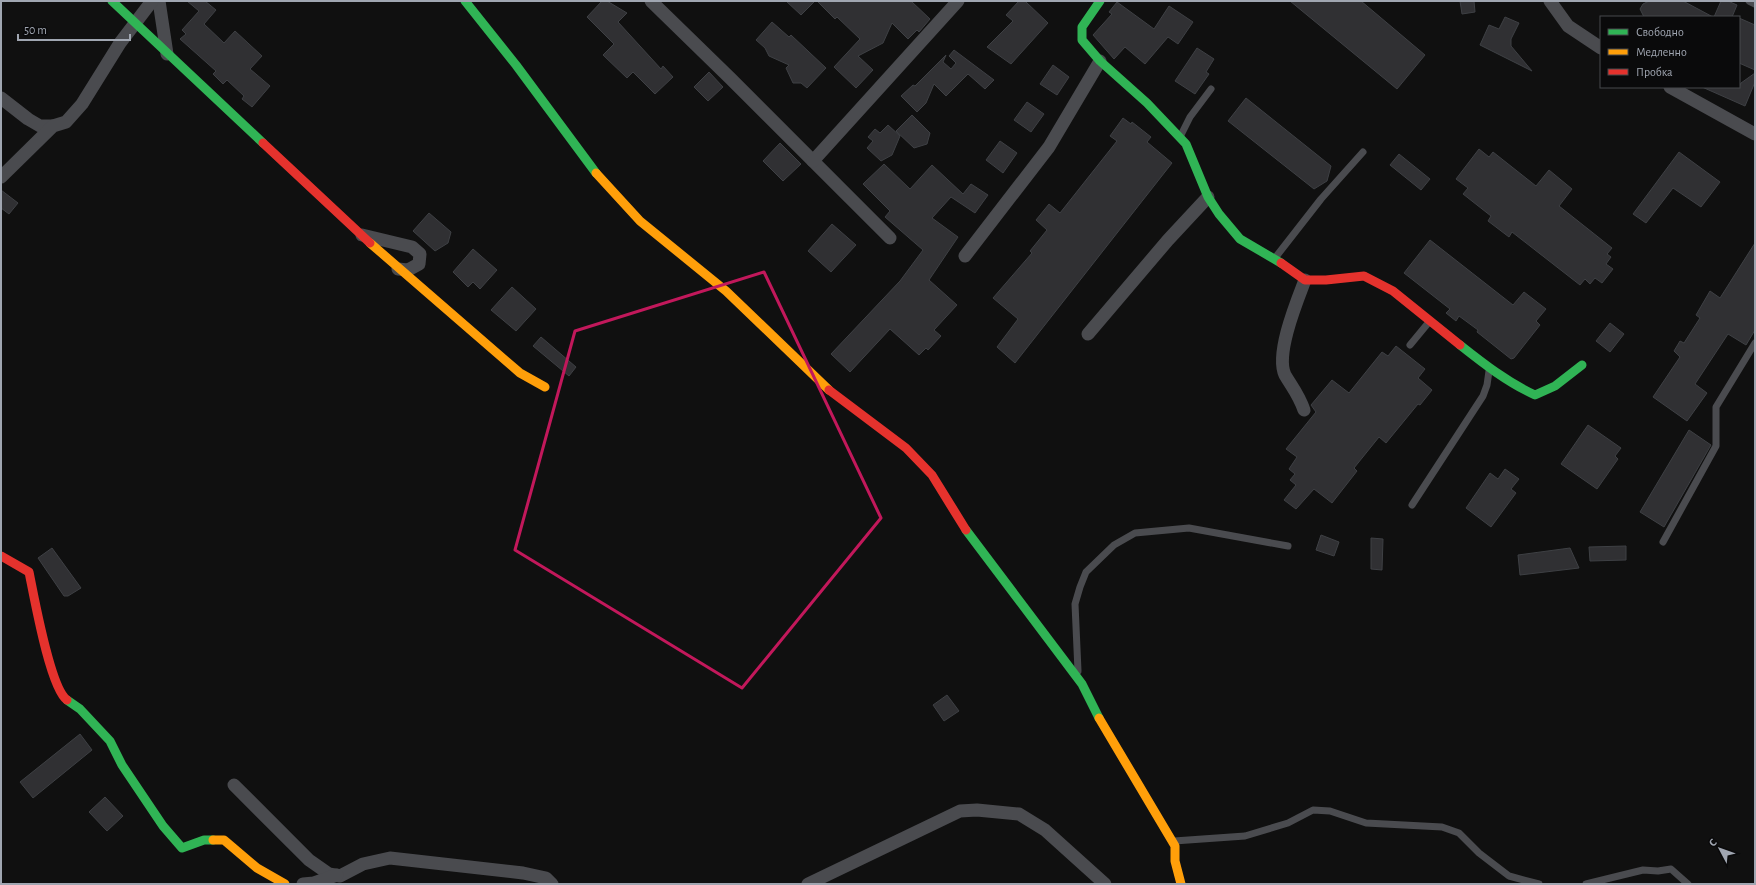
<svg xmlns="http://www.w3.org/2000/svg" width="1756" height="885" font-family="'Alegreya Sans',sans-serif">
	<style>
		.building { fill: #303033; stroke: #3e4044 }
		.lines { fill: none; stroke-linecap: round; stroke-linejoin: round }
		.lane { stroke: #4a4b4f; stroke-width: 7 }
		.street { stroke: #4a4b4f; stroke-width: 13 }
		.fast { stroke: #30b455; stroke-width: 9 }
		.slow { stroke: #ff9f0a; stroke-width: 9 }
		.jam { stroke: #e5322d; stroke-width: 9 }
		.marked { fill: none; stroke: #c2185b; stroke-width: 3; stroke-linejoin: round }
	</style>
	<rect width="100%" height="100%" fill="#101010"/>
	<!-- building -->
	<g class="building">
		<polygon points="187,1 205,1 216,10 204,24 224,43 235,31 262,56 250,69 270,86 252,107 242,99 244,96 227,80 223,84 213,74 216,71 180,39 186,34 182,30 199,11"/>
		<polygon points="602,1 607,1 627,13 618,22 661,69 663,66 673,77 655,94 633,72 627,78 603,55 614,44 587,17"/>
		<polygon points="786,1 815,1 801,15"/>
		<polygon points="817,1 911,1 930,19 919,32 917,30 908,39 892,23 883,43 858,56 873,70 856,88 834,67 860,39 837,17 835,19"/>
		<polygon points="1019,1 1025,1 1048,23 1011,64 987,47 1013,21 1006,15"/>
		<polygon points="1290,1 1361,1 1425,55 1397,89"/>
		<polygon points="1460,1 1474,1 1475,12 1462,14"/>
		<polygon points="1649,1 1683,1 1713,17 1644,17 1640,9 1643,4"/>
		<polygon points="1721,1 1728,1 1737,5 1732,17 1714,17"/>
		<polygon points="1117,2 1154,29 1169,6 1193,22 1178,44 1168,37 1145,64 1125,47 1114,59 1093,35 1112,14 1109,12"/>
		<polygon points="1505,17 1519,23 1511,39 1511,46 1532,71 1480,45 1489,25 1499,29"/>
		<polygon points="1739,18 1755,25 1755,70 1739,63"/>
		<polygon points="772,22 789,37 791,35 826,68 807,88 801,83 793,83 786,68 789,65 769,56 765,48 756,40"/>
		<polygon points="1197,48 1214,59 1206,72 1209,74 1195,94 1175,81"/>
		<polygon points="954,50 994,80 985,89 968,74 946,96 934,84 926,103 917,112 901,96 913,85 915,86 946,55 943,62 951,69 956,63 949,56"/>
		<polygon points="1053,65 1069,77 1057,95 1040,84"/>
		<polygon points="709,72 723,87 708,101 694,87"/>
		<polygon points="1755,73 1755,82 1745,106 1702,87 1739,87 1741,83"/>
		<polygon points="1246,98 1331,166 1327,181 1314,189 1228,121"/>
		<polygon points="1027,102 1044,114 1031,132 1014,120"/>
		<polygon points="912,115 930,133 927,144 914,148 896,131"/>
		<polygon points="1123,118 1131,124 1132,122 1151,137 1147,142 1172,163 1015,363 997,347 1018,319 993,298 1032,253 1030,251 1047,230 1036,220 1049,204 1060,213 1117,141 1110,136"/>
		<polygon points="888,125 900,136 892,155 881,161 867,148 873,141 868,137 875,129 880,133"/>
		<polygon points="1000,141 1017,153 1003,173 986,160"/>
		<polygon points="780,143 801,164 783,181 763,161"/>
		<polygon points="1479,149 1489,157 1493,152 1536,186 1549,170 1572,189 1559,206 1612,248 1607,254 1611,257 1606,264 1613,269 1602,283 1595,278 1590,284 1585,279 1580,285 1512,232 1509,237 1488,221 1491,216 1463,194 1468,188 1456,179"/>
		<polygon points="1679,152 1720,182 1701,207 1673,188 1646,223 1633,214"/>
		<polygon points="1399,154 1430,179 1421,190 1390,165"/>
		<polygon points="884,164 910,189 932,165 963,194 971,184 988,195 975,213 951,197 932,218 958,237 929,280 957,305 934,330 941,336 928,350 926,348 919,355 890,329 850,372 831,354 900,281 923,250 885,217 890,211 863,184"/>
		<polygon points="1,190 18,203 9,214 1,208"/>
		<polygon points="429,213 451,232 448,243 435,251 413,231"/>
		<polygon points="832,224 856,245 831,272 808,251"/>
		<polygon points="1430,240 1513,305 1524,292 1546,309 1536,321 1540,325 1514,358 1511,359 1477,332 1478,330 1459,316 1456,321 1446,313 1450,309 1404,273"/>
		<polygon points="1755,243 1755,330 1746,345 1728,334 1695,384 1707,393 1687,421 1653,397 1680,357 1674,351 1680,341 1684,343 1700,318 1696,315 1710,291 1720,298"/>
		<polygon points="473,249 497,270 480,289 473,282 468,287 453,272"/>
		<polygon points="512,287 536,309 516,331 491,310"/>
		<polygon points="1610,323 1624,334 1610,352 1596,341"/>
		<polygon points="541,337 576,367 569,376 533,346"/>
		<polygon points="1396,346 1425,369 1418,378 1432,390 1420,405 1418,404 1386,443 1379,437 1354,468 1357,471 1332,503 1314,489 1296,509 1284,500 1296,485 1290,480 1295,474 1289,469 1297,457 1286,449 1316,412 1311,405 1332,380 1349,393 1382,352 1388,356"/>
		<polygon points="1588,425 1621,448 1615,456 1618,459 1597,489 1561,464"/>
		<polygon points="1689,430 1711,445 1664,527 1640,512"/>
		<polygon points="1505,469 1519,479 1511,489 1516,493 1491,527 1466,508 1490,473 1498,479"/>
		<polygon points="1321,535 1339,542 1334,556 1316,550"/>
		<polygon points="1371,538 1383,539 1382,570 1371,569"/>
		<polygon points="1626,546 1626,560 1590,561 1589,547"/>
		<polygon points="52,548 81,588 68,596 64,596 38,558"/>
		<polygon points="1570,548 1579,568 1520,575 1518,555"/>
		<polygon points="947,695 959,711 944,721 933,705"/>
		<polygon points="80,734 92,750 33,798 20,782"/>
		<polygon points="105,797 123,816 107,831 89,812"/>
	</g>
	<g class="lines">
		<!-- lane -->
		<g class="lane">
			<polyline points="1749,1 1755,4"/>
			<polyline points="1180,137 1190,117 1211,89"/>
			<polyline points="1275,258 1321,199 1363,152"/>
			<polyline points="1410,345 1429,322"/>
			<polyline points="1412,505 1483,396 1487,385 1489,371"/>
			<polyline points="1663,542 1716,446 1716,407 1755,343"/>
			<polyline points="1078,671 1075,604 1080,587 1086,572 1114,545 1135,533 1189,528 1288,546"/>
			<polyline points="1174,841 1245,836 1288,823 1313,810 1330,811 1366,823 1442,827 1459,833 1479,853 1509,876 1539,884"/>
			<polyline points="1586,884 1643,870 1658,871 1671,869 1688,884"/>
		</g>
		<!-- street -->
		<g class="street">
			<polyline points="159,1 167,54"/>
			<polyline points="651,1 731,79 890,238"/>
			<polyline points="1550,1 1568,26 1601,48"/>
			<polyline points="1670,87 1755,134"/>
			<polyline points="1,98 28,119 40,126 53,126"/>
			<polyline points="813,161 958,1"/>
			<polyline points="1,177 53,126 66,122 82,104 120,43 152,1"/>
			<polyline points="362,235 412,247 420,254 419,264 408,270 398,269"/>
			<polyline points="965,256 1049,147 1100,61"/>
			<polyline points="1088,334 1168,240 1208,197"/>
			<path d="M1304,410C1299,395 1292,387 1285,375C1275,354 1297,301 1305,280"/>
			<polyline points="234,785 309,860 329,874 340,876 363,864 390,858 523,873 546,878 552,884"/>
			<polyline points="303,884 314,883 337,875"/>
			<polyline points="808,884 960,811 977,810 1019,814 1045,830 1105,884"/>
		</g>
		<!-- fast -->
		<g class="fast">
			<polyline points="112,1 263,143"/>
			<polyline points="465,1 516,65 596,173"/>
			<polyline points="1100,1 1082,27 1082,40 1100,61 1147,103 1186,144 1208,197 1219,214 1240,239 1281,263"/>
			<path d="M1460,345C1484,364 1507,382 1535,395L1555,386L1582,365"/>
			<polyline points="966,530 1082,684 1099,718"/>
			<polyline points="67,700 80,709 110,741 122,765 163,826 182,848 204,840 213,840"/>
		</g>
		<!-- slow -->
		<g class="slow">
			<polyline points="596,173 640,221 726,291 829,390"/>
			<polyline points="370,243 520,373 545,387"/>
			<polyline points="1099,718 1175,846 1175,861 1181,884"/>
			<polyline points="213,840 224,840 257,868 285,884"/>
		</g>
		<!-- jam -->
		<g class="jam">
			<polyline points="263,143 370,243"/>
			<polyline points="1281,263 1305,280 1326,280 1364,276 1393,291 1460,345"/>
			<polyline points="829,390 906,448 932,475 966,530"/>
			<path d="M1,556L29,572C34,596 50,688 67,700"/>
		</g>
	</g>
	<!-- marked area -->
	<path class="marked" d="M764,272L881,518L742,688L515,550L575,331Z"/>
	<!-- border -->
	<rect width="1756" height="885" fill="none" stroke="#a0a6b1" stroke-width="4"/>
	<!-- legend -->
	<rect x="1600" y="16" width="140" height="72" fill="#0a0a0b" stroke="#46484d"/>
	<rect x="1608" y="29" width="20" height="6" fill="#30b455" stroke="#46484d"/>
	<text x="1636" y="36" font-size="12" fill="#a0a6b1">Свободно</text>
	<rect x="1608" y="49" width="20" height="6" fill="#ff9f0a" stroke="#46484d"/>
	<text x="1636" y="56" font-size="12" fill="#a0a6b1">Медленно</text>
	<rect x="1608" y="69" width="20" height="6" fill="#e5322d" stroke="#46484d"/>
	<text x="1636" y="76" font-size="12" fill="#a0a6b1">Пробка</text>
	<!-- north arrow -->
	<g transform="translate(1720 849) rotate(311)" stroke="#0a0a0b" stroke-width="3" paint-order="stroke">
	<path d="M0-3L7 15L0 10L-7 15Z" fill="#a0a6b1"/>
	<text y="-6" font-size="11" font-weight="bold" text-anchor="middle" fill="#a0a6b1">С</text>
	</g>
	<!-- scale -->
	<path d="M18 34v6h112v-6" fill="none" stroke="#a0a6b1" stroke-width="2"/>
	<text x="24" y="34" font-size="12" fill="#a0a6b1" stroke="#0a0a0b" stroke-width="3" paint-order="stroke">50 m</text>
</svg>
